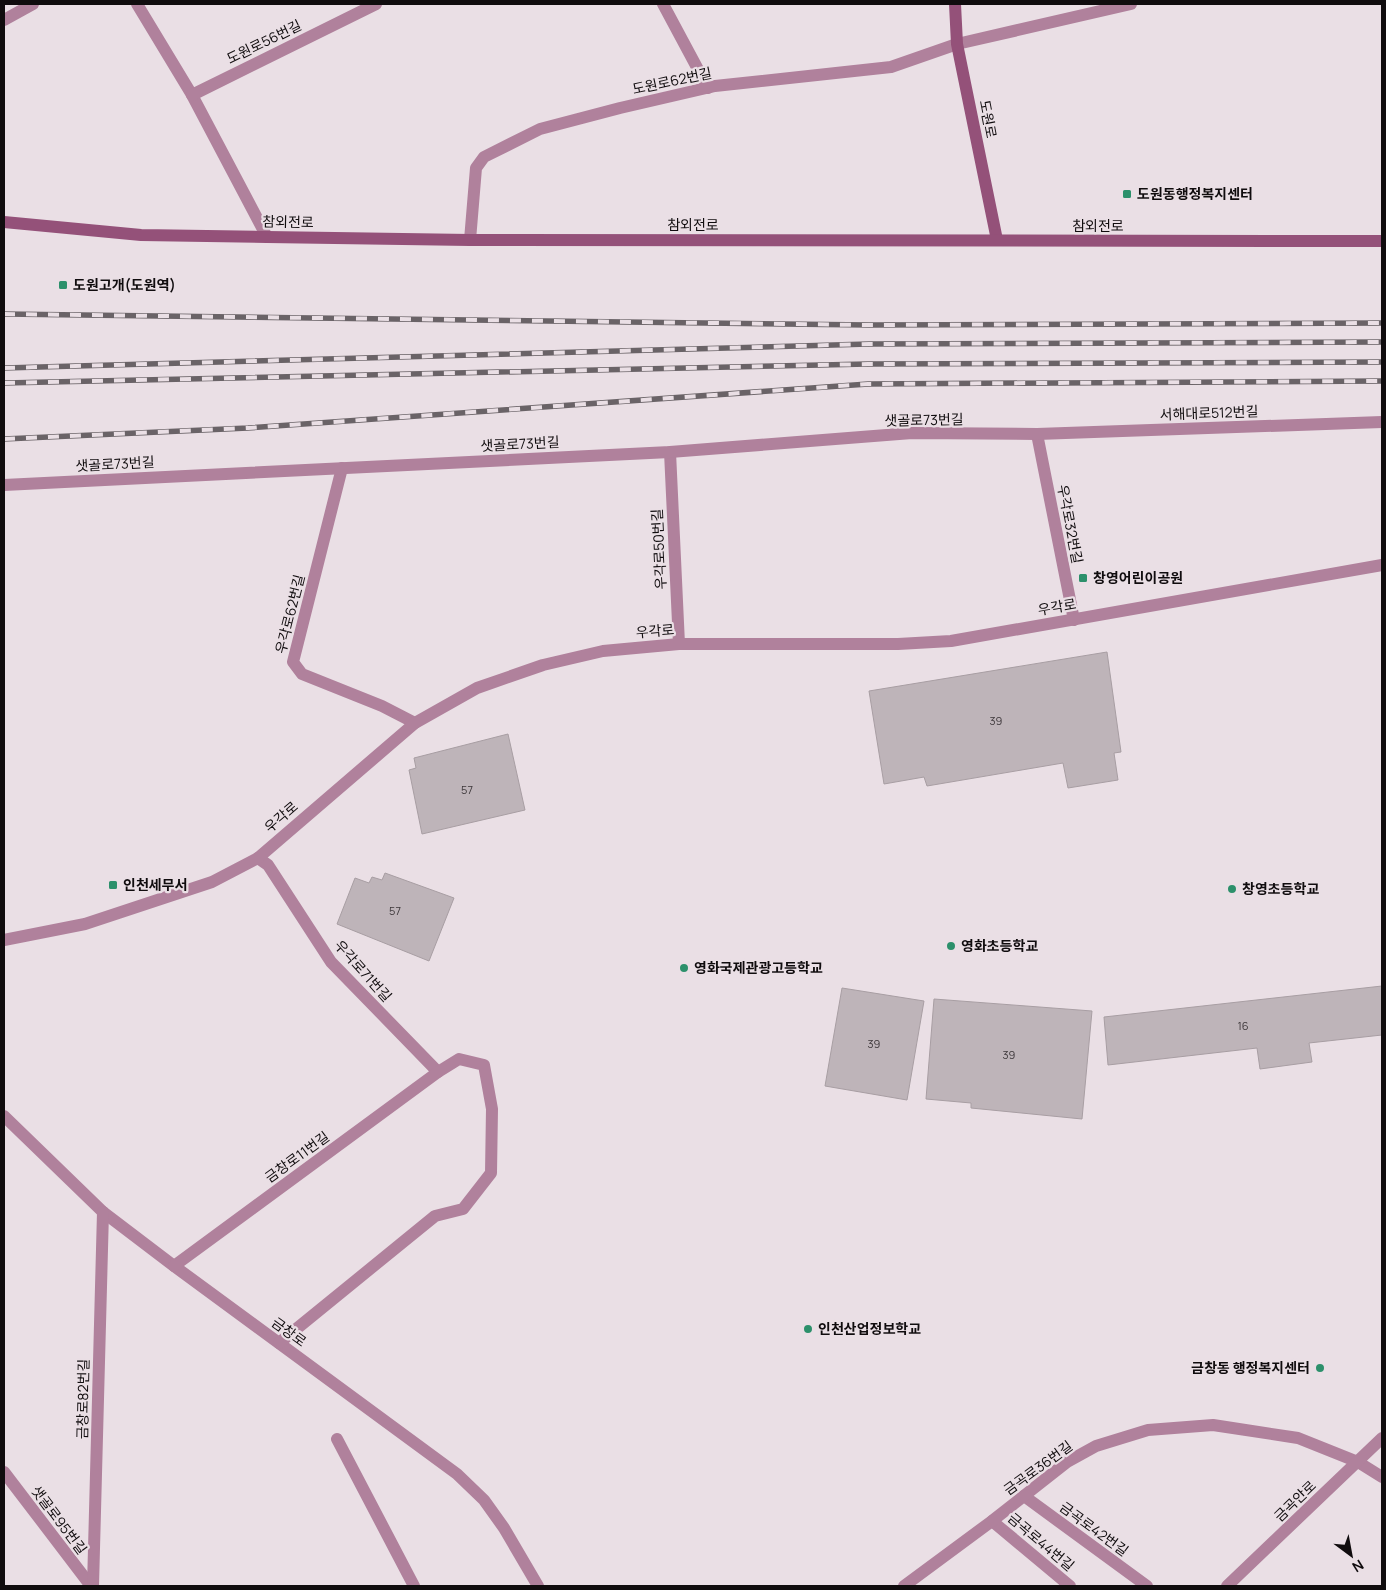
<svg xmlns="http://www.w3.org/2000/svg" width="1386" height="1590" font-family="Manrope,'Noto Sans KR',sans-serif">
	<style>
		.building { fill: #beb4b9; stroke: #a89ea3 }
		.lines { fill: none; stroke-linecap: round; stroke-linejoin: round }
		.lane { stroke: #b0819c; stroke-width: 12 }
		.street { stroke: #b0819c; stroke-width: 12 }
		.secondary { stroke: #945179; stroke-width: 12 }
		.rail-casing { stroke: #6a6367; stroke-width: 5.5 }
		.rail { stroke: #eadfe5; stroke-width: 4; stroke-dasharray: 11; stroke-linecap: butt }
		.poi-dot { fill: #2c906b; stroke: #eadfe5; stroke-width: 2 }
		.labels { text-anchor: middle; stroke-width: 4.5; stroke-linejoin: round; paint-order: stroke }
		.number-label { font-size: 11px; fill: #3c3639 }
		.street-label { font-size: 14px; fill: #100c0e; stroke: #eadfe5 }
		.poi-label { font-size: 14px; font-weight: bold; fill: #100c0e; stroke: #eadfe5; text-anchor: start }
	</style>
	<rect width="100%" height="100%" fill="#eadfe5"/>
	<!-- building -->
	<g class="building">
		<polygon points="1107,652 1121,752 1114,753 1118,780 1068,788 1063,763 927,786 924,777 884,784 869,691"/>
		<polygon points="508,734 525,810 422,834 409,770 416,768 414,758"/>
		<polygon points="385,873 454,898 429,961 337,924 355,878 369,883 372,877 382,880"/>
		<polygon points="1382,986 1382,1035 1309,1043 1312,1062 1260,1069 1257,1048 1108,1065 1104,1017"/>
		<polygon points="842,988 924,1001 907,1100 825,1086"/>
		<polygon points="934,999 1092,1011 1082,1119 971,1108 971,1103 926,1099"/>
	</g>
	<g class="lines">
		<!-- lane -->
		<g class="lane">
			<polyline points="137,4 192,95 267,237"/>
			<polyline points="663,4 708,88"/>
			<polyline points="4,20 33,4"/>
			<polyline points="192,95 376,4"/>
			<polyline points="470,240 476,168 484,157 540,129 620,108 715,86 891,67 957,44 1131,4"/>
			<polyline points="337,1439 414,1586"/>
			<polyline points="992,1521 1070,1586"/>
		</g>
		<!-- street -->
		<g class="street">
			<polyline points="1037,434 1074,620"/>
			<polyline points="670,452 679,644"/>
			<polyline points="342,468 293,662 302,674 382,706 415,723"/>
			<polyline points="4,485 670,452 912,433 1037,434 1382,422"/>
			<polyline points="258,858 268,865 331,962 438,1072"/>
			<polyline points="4,940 85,924 212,882 258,858 415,723 477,688 543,665 603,651 679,644 898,644 951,641 1382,565"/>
			<polyline points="4,1116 103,1212 174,1266 457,1474 484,1500 504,1528 538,1586"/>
			<polyline points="174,1266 438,1072 459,1059 484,1065 492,1109 491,1173 463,1209 435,1216 279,1343"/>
			<polyline points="4,1472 91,1586"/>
			<polyline points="1024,1496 1147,1586"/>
			<polyline points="93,1586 103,1212"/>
			<polyline points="904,1586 992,1521 1067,1462 1096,1446 1148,1430 1213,1425 1298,1438 1358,1462 1382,1477"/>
			<polyline points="1227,1586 1382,1438"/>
		</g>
		<!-- secondary -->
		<g class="secondary">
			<polyline points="955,4 957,44 997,240"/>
			<polyline points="4,222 141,235 267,237 470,240 1382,241"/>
		</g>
		<defs>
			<g id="rail">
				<polyline points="4,314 869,325 1382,323"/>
				<polyline points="4,368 869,344 1382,342"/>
				<polyline points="4,383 868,364 1382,362"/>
				<polyline points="4,439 248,428 868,384 1382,381"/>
			</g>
		</defs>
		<!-- rail casing -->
		<use href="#rail" class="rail-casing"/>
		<!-- rail -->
		<use href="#rail" class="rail"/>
	</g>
	<!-- markers -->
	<g class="poi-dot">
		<rect x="1122" y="189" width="10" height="10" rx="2.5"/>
		<rect x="58" y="280" width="10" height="10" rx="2.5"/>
		<rect x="1078" y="573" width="10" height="10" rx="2.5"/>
		<rect x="108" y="880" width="10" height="10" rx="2.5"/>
		<circle cx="1232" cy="889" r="5"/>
		<circle cx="951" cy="946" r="5"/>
		<circle cx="684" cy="968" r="5"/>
		<circle cx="808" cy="1329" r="5"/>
		<circle cx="1320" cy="1368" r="5"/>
	</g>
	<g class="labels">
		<!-- number labels -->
		<g class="number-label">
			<text x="996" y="725">39</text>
			<text x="467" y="794">57</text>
			<text x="395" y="915">57</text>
			<text x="1243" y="1030">16</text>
			<text x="874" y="1048">39</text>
			<text x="1009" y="1059">39</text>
		</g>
		<!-- street labels -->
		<g class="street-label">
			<text transform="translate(264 42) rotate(-26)" y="5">도원로56번길</text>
			<text transform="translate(672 81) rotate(-12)" y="5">도원로62번길</text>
			<text transform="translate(988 119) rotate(79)" y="5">도원로</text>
			<text transform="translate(288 222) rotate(1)" y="5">참외전로</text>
			<text x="693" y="230">참외전로</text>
			<text x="1098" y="231">참외전로</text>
			<text transform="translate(1209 413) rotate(-2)" y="5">서해대로512번길</text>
			<text transform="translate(924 420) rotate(-1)" y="5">샛골로73번길</text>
			<text transform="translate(520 444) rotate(-3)" y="5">샛골로73번길</text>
			<text transform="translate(115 464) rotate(-3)" y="5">샛골로73번길</text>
			<text transform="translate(1070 524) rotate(79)" y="5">우각로32번길</text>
			<text transform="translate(659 549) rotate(-93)" y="5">우각로50번길</text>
			<text transform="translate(1057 607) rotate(-10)" y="5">우각로</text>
			<text transform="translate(290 614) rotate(-76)" y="5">우각로62번길</text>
			<text transform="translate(655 631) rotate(-5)" y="5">우각로</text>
			<text transform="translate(281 817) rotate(-41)" y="5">우각로</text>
			<text transform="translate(363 971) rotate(48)" y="5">우각로71번길</text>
			<text transform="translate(297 1157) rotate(-36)" y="5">금창로11번길</text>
			<text transform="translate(289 1332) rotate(36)" y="5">금창로</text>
			<text transform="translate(83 1399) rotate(-89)" y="5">금창로82번길</text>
			<text transform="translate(1038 1468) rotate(-36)" y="5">금곡로36번길</text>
			<text transform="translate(1295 1501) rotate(-44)" y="5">금곡안로</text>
			<text transform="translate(59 1520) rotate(53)" y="5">샛골로95번길</text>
			<text transform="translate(1094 1529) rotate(36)" y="5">금곡로42번길</text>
			<text transform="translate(1041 1542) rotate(40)" y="5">금곡로44번길</text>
		</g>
		<!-- poi labels -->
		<g class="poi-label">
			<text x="1137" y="199">도원동행정복지센터</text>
			<text x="73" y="290">도원고개(도원역)</text>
			<text x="1093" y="583">창영어린이공원</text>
			<text x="123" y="890">인천세무서</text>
			<text x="1242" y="894">창영초등학교</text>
			<text x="961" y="951">영화초등학교</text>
			<text x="694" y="973">영화국제관광고등학교</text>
			<text x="818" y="1334">인천산업정보학교</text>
			<text x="1310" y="1373" text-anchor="end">금창동 행정복지센터</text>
		</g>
	</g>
	<!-- border -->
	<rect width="1386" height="1590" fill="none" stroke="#100c0e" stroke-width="10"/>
	<!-- north arrow -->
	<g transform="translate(1351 1555) rotate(148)" stroke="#eadfe5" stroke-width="4" paint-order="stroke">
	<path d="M0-4L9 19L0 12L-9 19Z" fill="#100c0e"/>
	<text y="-8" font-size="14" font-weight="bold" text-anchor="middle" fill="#100c0e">N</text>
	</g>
</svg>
